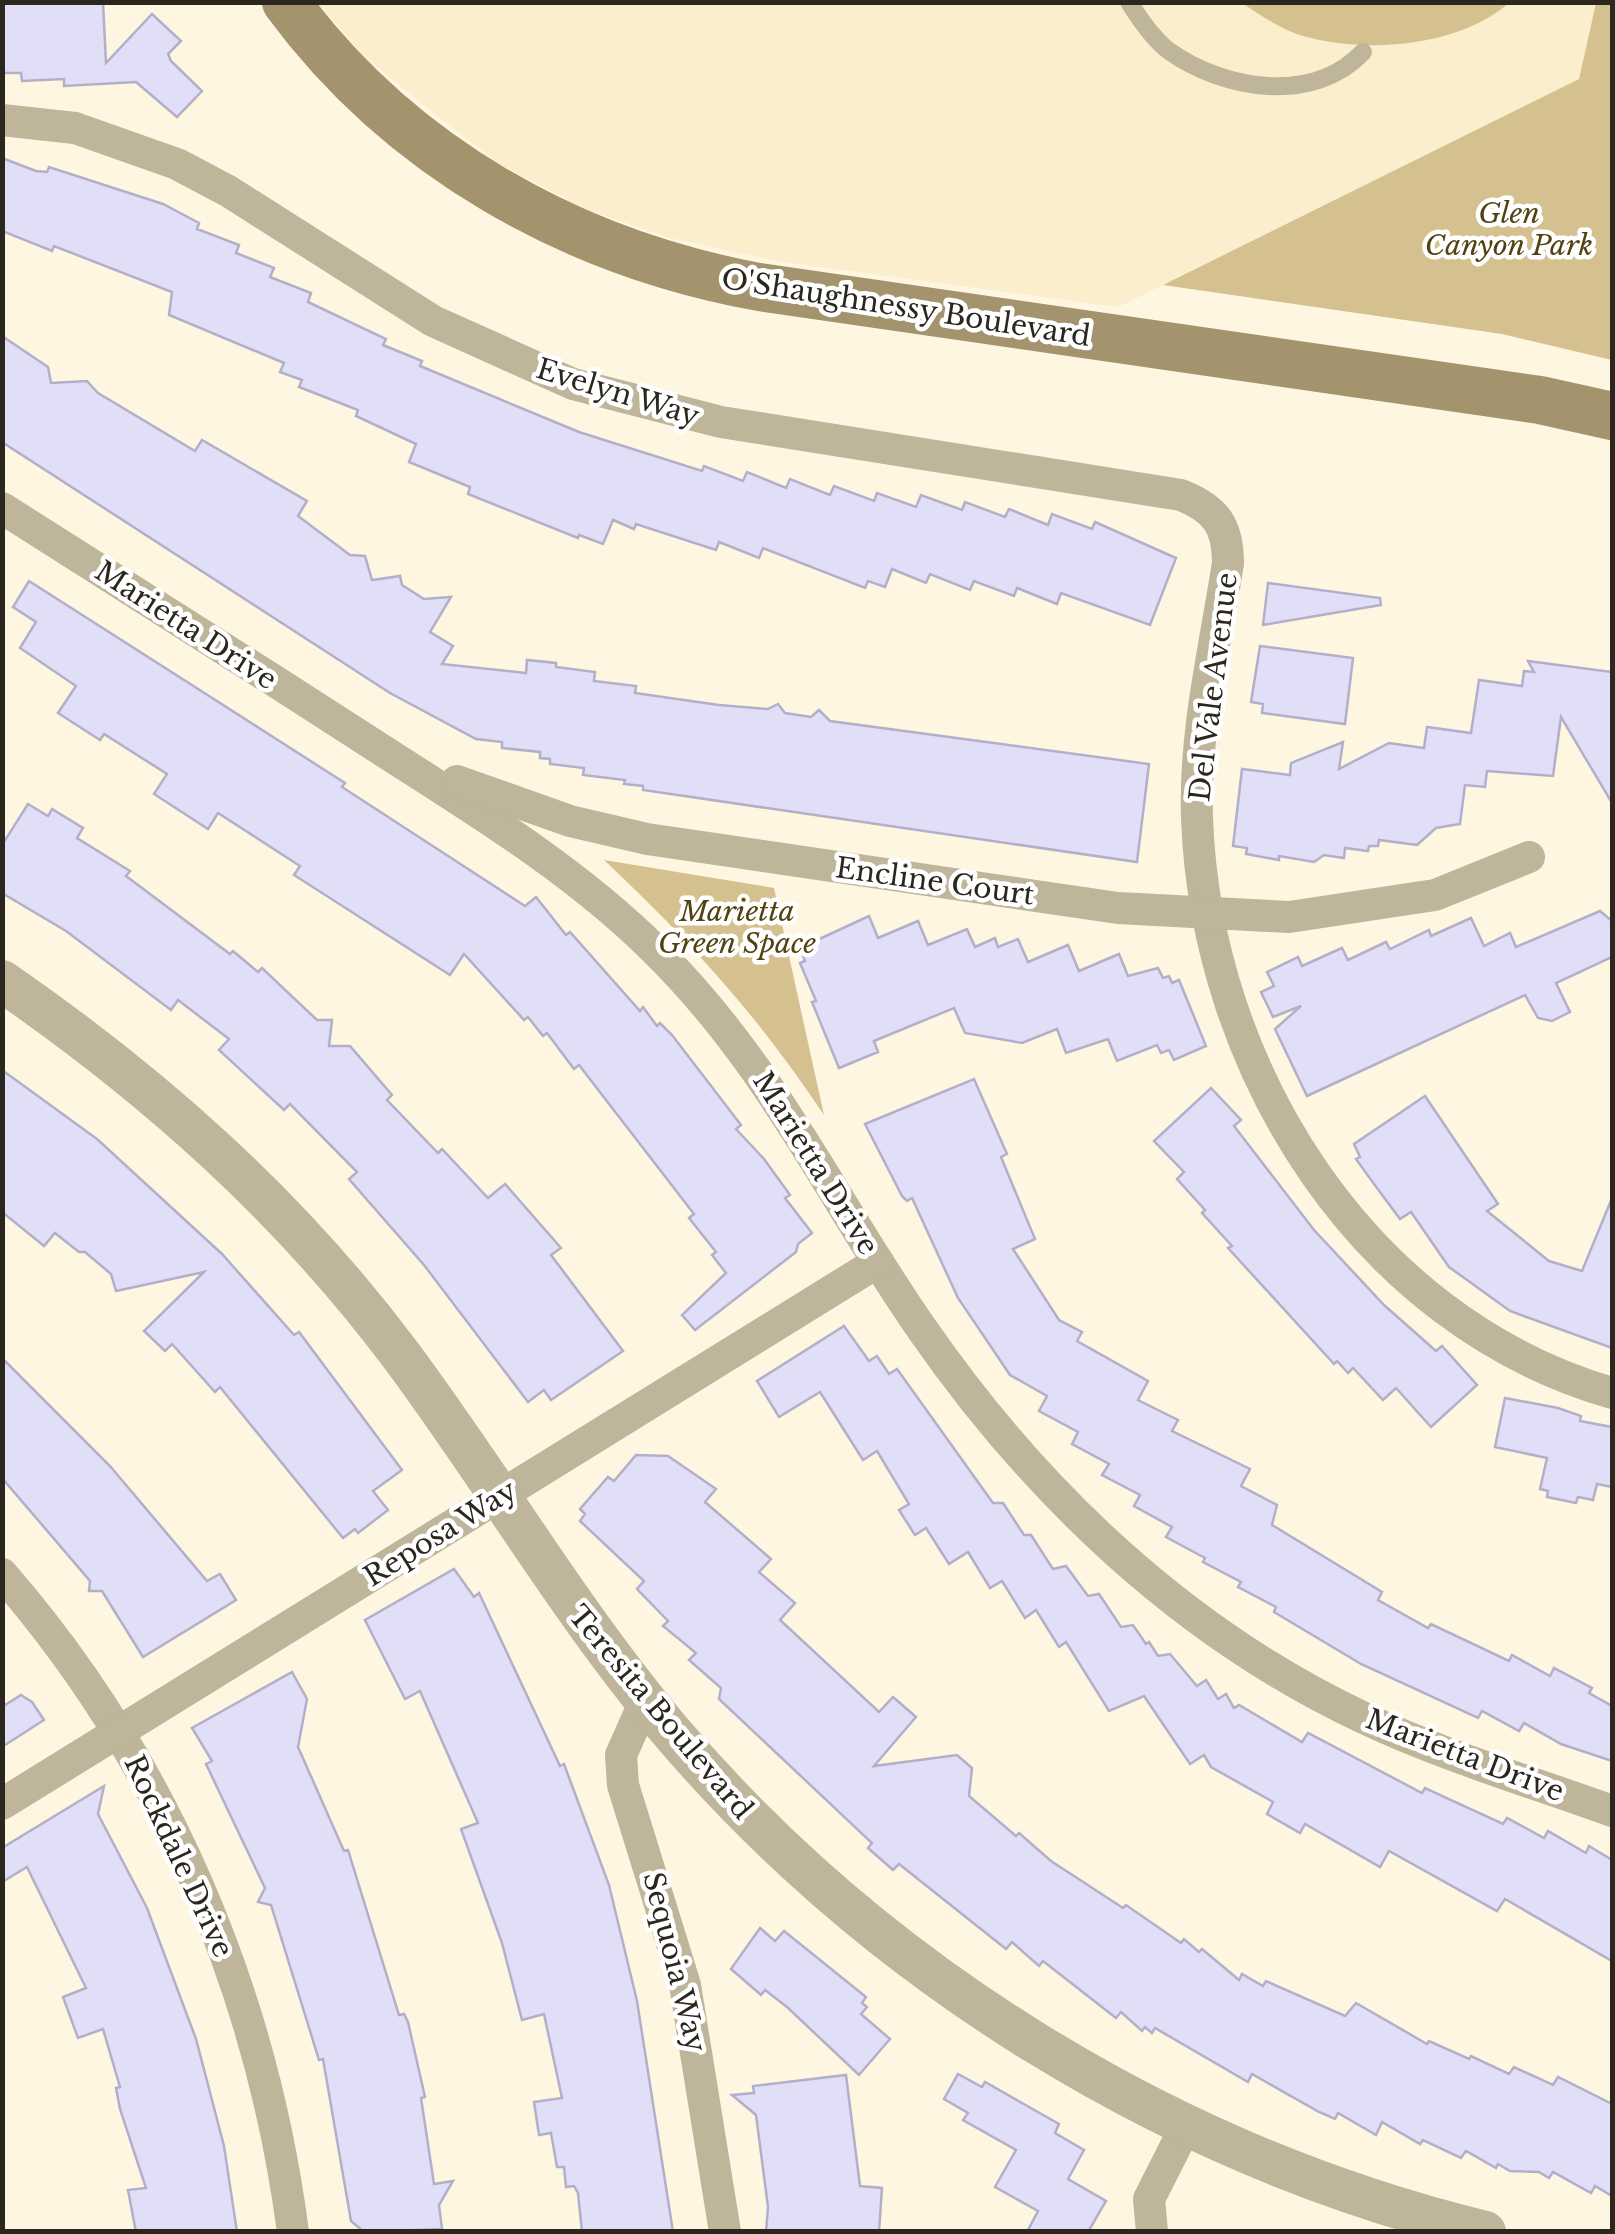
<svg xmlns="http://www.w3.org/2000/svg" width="1615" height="2234" font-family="'Libre Baskerville',serif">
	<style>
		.built { fill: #fbeecd }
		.green { fill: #d4c18f }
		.building { fill: #e1dff7; stroke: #b2b0c9; stroke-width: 2.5 }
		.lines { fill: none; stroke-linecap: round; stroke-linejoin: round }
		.service { stroke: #beb59a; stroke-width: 18 }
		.minor { stroke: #beb59a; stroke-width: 32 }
		.tertiary { stroke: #beb59a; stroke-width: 42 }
		.secondary { stroke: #a3946d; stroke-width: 48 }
		.labels { text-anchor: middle; stroke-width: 9; stroke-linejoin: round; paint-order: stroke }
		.park-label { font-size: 28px; font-style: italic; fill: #524211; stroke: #fff }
		.street-label { font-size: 28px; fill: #2b271e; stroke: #fff }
	</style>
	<rect width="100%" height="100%" fill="#fef6e1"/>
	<!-- built -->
	<polygon class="built" points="318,3 1596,3 1579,79 1118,307 776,261 670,238 586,209 501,165 432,112 363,55"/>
	<!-- green -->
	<g class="green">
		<path d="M1242,3L1509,2V3C1458,47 1367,54 1303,36C1282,30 1260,15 1242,3Z"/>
		<polygon points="1596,3 1612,3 1612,360 1502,334 1163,285 1579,79"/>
		<path d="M604,860L774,888L824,1115C759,1017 690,941 604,860Z"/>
	</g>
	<!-- building -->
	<g class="building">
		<polygon points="2,2 103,2 106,63 152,14 181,41 168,54 171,61 202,91 177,117 136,82 64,86 64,79 22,81 21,73 2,73"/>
		<polygon points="2,158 36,171 47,172 49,167 163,204 199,223 197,229 239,245 236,253 274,268 270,277 311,293 308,302 386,339 383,345 422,361 420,366 579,432 702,471 704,466 743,481 747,472 786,488 790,479 830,495 834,486 874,501 877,493 916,507 921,495 962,510 965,502 1005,517 1009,509 1048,525 1052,514 1092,529 1095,522 1176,558 1150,625 1061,593 1057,604 1017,588 1014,596 974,581 970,590 930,574 926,583 892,569 885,587 868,581 865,588 763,548 759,558 719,542 716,550 636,524 634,529 613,520 603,544 579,535 578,538 468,494 470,487 409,462 416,444 356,416 358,410 299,387 302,380 280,372 284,363 169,315 172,292 54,246 52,251 2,231"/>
		<polygon points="2,336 48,367 51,383 87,381 98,393 195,451 202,440 307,501 298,516 350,555 365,556 372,580 400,576 402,585 424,599 451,597 430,632 453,646 442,664 526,673 527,660 556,663 556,667 595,672 594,681 636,686 635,693 719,705 768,709 778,704 785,713 811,717 819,710 830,721 1149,764 1137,862 643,790 643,786 624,784 625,780 583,775 584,768 550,764 550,759 540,758 540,752 502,748 502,742 476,739 390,693 2,442"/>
		<polygon points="29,581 345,783 342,787 525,906 536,897 566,935 570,932 640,1011 643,1007 657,1026 660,1023 672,1035 741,1125 736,1129 764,1159 790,1195 785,1198 812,1233 798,1244 796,1252 695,1330 682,1315 726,1273 712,1255 716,1252 689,1218 694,1214 579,1065 574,1069 547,1033 543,1036 528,1017 524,1020 464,954 450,975 294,875 300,866 218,813 208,829 154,794 167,774 104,734 100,740 58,713 76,686 20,648 36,622 13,607"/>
		<polygon points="1268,583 1380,598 1381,605 1263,625"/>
		<polygon points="1260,646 1353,658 1345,724 1262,713 1263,704 1251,702"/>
		<polygon points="1528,661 1612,672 1612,803 1561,717 1553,776 1487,771 1485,787 1465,785 1460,824 1436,828 1417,845 1379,840 1378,846 1369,846 1368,851 1345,848 1344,858 1324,855 1314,862 1279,856 1279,860 1246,854 1247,848 1233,846 1242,769 1290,775 1291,763 1343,742 1339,769 1389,743 1424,748 1427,727 1471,733 1479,680 1522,686 1524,671 1534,672"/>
		<polygon points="28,804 48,816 52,809 83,828 77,838 130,871 126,876 230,954 233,951 258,972 262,968 317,1020 332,1020 329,1046 350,1046 392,1095 387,1100 438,1153 442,1149 488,1198 505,1184 561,1248 551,1255 623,1351 551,1400 544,1390 528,1402 424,1265 349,1179 357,1172 290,1104 284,1110 219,1050 229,1039 178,1000 171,1010 66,931 2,893 2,845"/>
		<polygon points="1600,911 1612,921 1612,957 1556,983 1570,1012 1552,1021 1538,1018 1525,995 1307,1096 1275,1029 1301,1006 1273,1017 1261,992 1274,986 1267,972 1298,957 1302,966 1342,948 1348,960 1386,942 1390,949 1429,930 1431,936 1471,918 1484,946 1510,933 1516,947"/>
		<polygon points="869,916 878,938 918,921 928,945 967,929 975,947 995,938 998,947 1018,939 1028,962 1068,945 1079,971 1119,954 1128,976 1158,968 1163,978 1169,976 1172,983 1179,980 1206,1046 1174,1060 1169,1050 1161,1053 1157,1045 1117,1061 1108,1039 1066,1053 1057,1029 1022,1043 965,1033 954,1008 874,1041 878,1052 839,1068 812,1002 816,1001 800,963 805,961 800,948"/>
		<polygon points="2,1070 97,1139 222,1254 294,1335 299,1332 402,1470 373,1491 388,1510 358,1533 355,1529 343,1538 220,1387 215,1392 172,1344 165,1351 144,1331 204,1272 116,1291 111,1274 85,1252 79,1252 55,1233 44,1246 2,1212"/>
		<polygon points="974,1079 1007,1154 1001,1157 1035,1239 1013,1249 1059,1320 1082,1332 1077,1341 1148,1381 1138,1400 1178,1420 1172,1431 1250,1469 1241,1486 1277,1505 1272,1525 1382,1592 1378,1600 1428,1628 1431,1624 1509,1661 1512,1655 1550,1676 1554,1668 1592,1688 1589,1693 1612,1706 1612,1761 1561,1744 1524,1723 1519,1731 1482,1711 1478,1718 1361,1664 1274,1612 1276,1607 1238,1587 1241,1582 1203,1562 1205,1558 1166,1537 1172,1527 1134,1506 1140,1495 1102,1475 1109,1464 1072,1444 1078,1432 1039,1411 1047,1396 1010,1375 958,1298 912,1198 907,1201 902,1196 865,1124"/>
		<polygon points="1211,1088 1241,1120 1234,1126 1314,1230 1384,1305 1436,1351 1442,1346 1477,1385 1431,1427 1396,1388 1383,1400 1353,1368 1348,1373 1337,1361 1334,1364 1228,1248 1232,1246 1202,1213 1205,1210 1177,1179 1184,1172 1154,1141"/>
		<polygon points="1425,1096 1498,1204 1487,1211 1549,1261 1582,1271 1612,1198 1612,1348 1510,1311 1449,1267 1411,1212 1400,1219 1374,1184 1356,1159 1360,1157 1354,1144"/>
		<polygon points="844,1326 869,1361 877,1356 889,1374 897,1369 993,1503 1003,1503 1024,1535 1031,1535 1053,1569 1066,1566 1088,1596 1099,1594 1121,1627 1133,1625 1146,1644 1149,1642 1158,1656 1170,1654 1197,1686 1206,1680 1218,1699 1226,1694 1234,1708 1239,1705 1302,1742 1308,1733 1422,1793 1425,1788 1503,1824 1507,1818 1544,1838 1548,1831 1586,1853 1589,1846 1612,1860 1612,1961 1505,1899 1497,1911 1389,1851 1380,1867 1305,1824 1300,1833 1267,1814 1273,1802 1211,1767 1204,1755 1190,1764 1144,1696 1109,1711 1066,1642 1059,1647 1036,1610 1025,1618 1002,1581 990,1588 968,1552 949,1564 926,1528 915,1535 899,1510 909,1504 877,1451 863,1460 820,1392 779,1417 757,1381"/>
		<polygon points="2,1358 110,1466 207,1581 220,1574 236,1600 143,1657 102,1591 89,1591 90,1581 2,1478"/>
		<polygon points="1505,1398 1558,1408 1581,1416 1580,1421 1612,1427 1612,1487 1597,1484 1593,1500 1578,1497 1576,1503 1547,1497 1548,1491 1540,1489 1547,1458 1495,1447"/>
		<polygon points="636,1455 668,1456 716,1489 705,1502 771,1559 759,1572 795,1603 780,1620 879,1712 893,1697 916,1717 874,1766 957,1755 972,1768 969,1796 1016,1836 1019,1833 1051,1861 1123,1908 1126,1905 1181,1943 1184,1939 1199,1952 1202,1949 1239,1980 1242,1974 1263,1986 1266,1981 1345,2016 1356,2003 1427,2044 1429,2041 1469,2059 1471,2056 1509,2074 1514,2067 1553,2085 1558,2077 1612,2104 1612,2196 1595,2186 1591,2193 1553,2172 1549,2178 1539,2172 1510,2171 1498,2164 1496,2168 1466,2151 1461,2158 1423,2140 1420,2144 1382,2122 1376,2135 1338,2113 1335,2119 1319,2112 1252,2074 1248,2082 1155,2028 1152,2033 1145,2027 1142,2031 1121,2012 1116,2018 1043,1961 1039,1966 1012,1942 1006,1949 899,1864 893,1870 868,1848 872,1843 719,1699 721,1688 689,1660 696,1653 663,1626 668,1621 637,1589 644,1581 580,1521 585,1514 580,1509 608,1477 614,1481"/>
		<polygon points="454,1569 474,1597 479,1593 560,1766 564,1764 609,1885 637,2001 673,2232 582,2232 578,2193 574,2186 566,2187 564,2167 557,2167 551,2133 539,2135 534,2102 562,2098 544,2014 522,2020 502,1943 461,1829 478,1823 420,1691 405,1699 365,1620"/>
		<polygon points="292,1672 307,1699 298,1747 344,1851 348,1850 399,2015 404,2014 408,2022 425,2097 421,2098 434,2184 453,2181 439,2205 442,2229 364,2232 351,2221 323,2059 319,2060 271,1905 258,1902 265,1888 206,1764 212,1761 192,1728"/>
		<polygon points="21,1695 32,1702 44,1720 2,1747 2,1707"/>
		<polygon points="104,1786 98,1814 147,1908 196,2039 224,2146 237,2232 136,2232 128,2190 146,2188 120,2109 116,2088 120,2087 103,2029 78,2038 63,1997 86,1988 27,1867 2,1882 2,1848"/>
		<polygon points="760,1928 775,1941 784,1931 866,1997 862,2003 867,2007 861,2014 890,2039 859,2075 787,2007 765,1990 761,1995 731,1969"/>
		<polygon points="958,2074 982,2087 985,2082 1059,2124 1055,2133 1084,2150 1068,2179 1106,2201 1088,2232 1027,2232 1038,2211 995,2187 1016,2150 963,2120 968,2113 944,2099"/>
		<polygon points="846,2075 860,2186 882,2188 879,2232 766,2232 768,2207 756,2115 732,2095 754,2093 753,2086"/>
	</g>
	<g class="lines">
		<!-- service -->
		<path class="service" d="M1129,2C1139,18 1154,40 1169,51C1224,90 1313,105 1363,52"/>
		<!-- minor -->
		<g class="minor">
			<path d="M2,120L75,128L177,164L228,191L433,321L573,384L721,422L1181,495C1216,509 1228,526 1228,563C1215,647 1194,733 1197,818C1206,1069 1363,1321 1612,1393"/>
			<path d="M2,508C131,590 260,671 388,754C480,813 575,871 653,948C771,1063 830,1197 922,1329C1035,1492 1183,1633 1364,1718C1444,1756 1529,1781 1612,1811"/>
			<polyline points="457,781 570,821 647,839 1118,908 1289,917 1435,895 1529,857"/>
			<path d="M2,1574C163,1759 261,1988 293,2232"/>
			<polyline points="645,1701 621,1755 623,1785 685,1985 725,2232"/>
			<polyline points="2,1804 878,1262"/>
			<polyline points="1152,2232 1149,2199 1186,2126"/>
		</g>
		<!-- tertiary -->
		<path class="tertiary" d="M2,981C154,1086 289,1206 400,1354C492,1477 568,1609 667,1727C876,1974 1170,2155 1485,2232"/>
		<!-- secondary -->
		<path class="secondary" d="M286,2C400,157 572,253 759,287L1540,400L1612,416"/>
	</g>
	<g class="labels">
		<!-- park labels -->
		<g class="park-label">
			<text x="1509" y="223">Glen<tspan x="1509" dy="32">Canyon Park</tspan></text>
			<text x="737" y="921">Marietta<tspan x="737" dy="32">Green Space</tspan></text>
		</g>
		<!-- street labels -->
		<g class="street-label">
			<text transform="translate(906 307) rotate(9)" y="10">O'Shaughnessy Boulevard</text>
			<text transform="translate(618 392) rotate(17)" y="10">Evelyn Way</text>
			<text transform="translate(186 625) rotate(33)" y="10">Marietta Drive</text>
			<text transform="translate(1213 687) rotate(-83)" y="10">Del Vale Avenue</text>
			<text transform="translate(935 881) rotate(8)" y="10">Encline Court</text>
			<text transform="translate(816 1163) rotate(58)" y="10">Marietta Drive</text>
			<text transform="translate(440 1533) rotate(-32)" y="10">Reposa Way</text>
			<text transform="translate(661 1712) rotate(50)" y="10">Teresita Boulevard</text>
			<text transform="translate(1465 1755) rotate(21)" y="10">Marietta Drive</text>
			<text transform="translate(179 1856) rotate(65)" y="10">Rockdale Drive</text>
			<text transform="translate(675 1962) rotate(76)" y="10">Sequoia Way</text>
		</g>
	</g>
	<!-- border -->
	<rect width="1615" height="2234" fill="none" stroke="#2b271e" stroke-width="10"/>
</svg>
